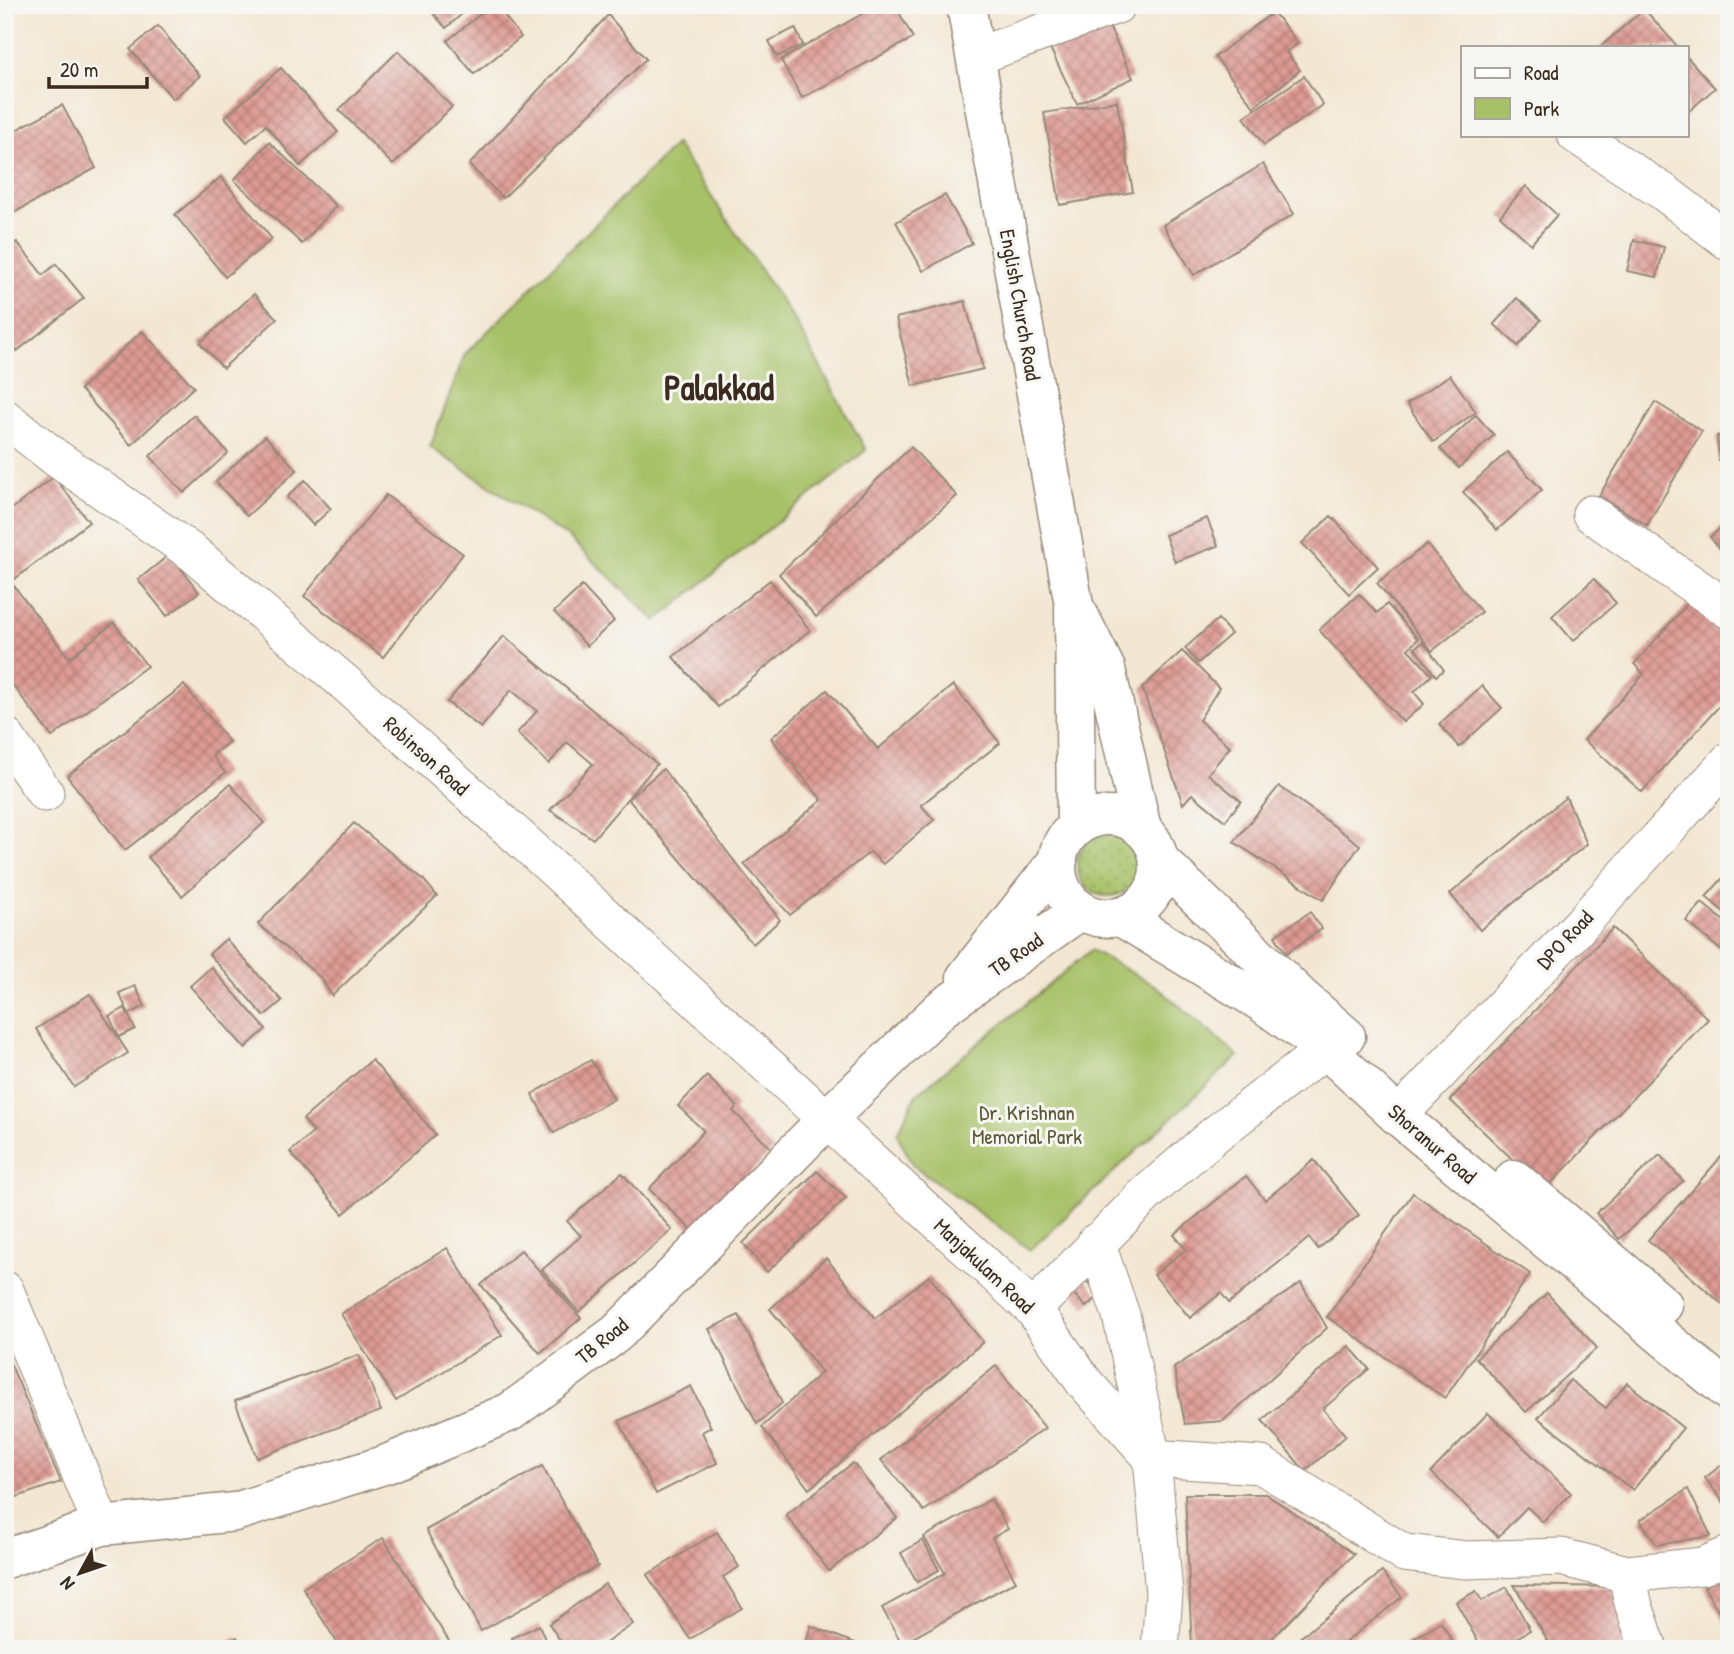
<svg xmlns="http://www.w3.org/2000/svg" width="1734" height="1654" font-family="'Patrick Hand',sans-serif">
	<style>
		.grass { fill: url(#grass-dots); stroke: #717643; stroke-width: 2 }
		.green { fill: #a7c168; stroke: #717643; stroke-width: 2 }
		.building { fill: url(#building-cross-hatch) }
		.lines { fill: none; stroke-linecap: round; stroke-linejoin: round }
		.minor-casing { stroke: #978878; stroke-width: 39 }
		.major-casing { stroke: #978878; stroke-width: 41 }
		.minor { stroke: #fff; stroke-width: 37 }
		.major { stroke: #fff; stroke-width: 38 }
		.labels { text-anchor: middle; stroke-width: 6; stroke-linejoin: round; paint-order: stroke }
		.street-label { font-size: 21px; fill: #3b2a1e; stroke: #f6f6f2 }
		.park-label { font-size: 21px; fill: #5b5734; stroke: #f6f6f2 }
		.town-label { font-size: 35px; font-weight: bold; fill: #3b2a1e; stroke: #f6f6f2 }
	</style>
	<defs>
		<pattern id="grass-dots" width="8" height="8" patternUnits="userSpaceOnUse" patternTransform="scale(1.75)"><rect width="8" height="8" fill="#a7c168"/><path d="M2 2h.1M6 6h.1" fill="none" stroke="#899d55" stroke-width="1.8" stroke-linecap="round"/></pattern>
		<pattern id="building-cross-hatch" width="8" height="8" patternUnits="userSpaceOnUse" patternTransform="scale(1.75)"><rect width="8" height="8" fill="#de9a94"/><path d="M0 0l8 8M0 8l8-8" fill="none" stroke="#b57e78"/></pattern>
	</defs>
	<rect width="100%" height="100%" fill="#f6f6f2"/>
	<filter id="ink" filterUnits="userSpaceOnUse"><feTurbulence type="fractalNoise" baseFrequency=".0143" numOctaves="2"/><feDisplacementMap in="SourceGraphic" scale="14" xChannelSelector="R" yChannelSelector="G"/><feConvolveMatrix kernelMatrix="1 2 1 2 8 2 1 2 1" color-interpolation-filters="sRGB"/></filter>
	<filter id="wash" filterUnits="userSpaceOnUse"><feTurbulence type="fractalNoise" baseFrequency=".00686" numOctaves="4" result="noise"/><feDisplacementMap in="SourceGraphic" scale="28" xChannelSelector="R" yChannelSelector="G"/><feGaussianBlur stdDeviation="1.57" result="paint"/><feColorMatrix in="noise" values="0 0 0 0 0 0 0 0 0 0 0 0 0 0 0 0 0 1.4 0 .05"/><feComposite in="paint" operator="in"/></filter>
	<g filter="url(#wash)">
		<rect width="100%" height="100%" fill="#f3e7d3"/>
		<!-- grass -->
		<circle class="grass" cx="1108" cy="865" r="31"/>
		<!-- green -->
		<g class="green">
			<polygon points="676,144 795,321 866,450 656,621 569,538 430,447 465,354"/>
			<polygon points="1091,950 1156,986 1238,1056 1030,1250 913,1165 897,1134 916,1095"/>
		</g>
		<g id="blocks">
			<!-- building -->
			<g class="building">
				<polygon points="430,5 472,5 446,28 428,7"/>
				<polygon points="491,5 496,5 521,37 474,74 447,41"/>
				<polygon points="878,5 895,5 913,38 802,98 781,60"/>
				<polygon points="1644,9 1678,47 1600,47"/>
				<polygon points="1273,12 1298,43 1286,52 1300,70 1254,107 1215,57"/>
				<polygon points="608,15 646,59 503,198 469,165"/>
				<polygon points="1107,22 1133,78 1077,104 1050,48"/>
				<polygon points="158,26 200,76 173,99 130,49"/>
				<polygon points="795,28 803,45 777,57 769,41"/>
				<polygon points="398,51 452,107 393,165 339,110"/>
				<polygon points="1687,57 1715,88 1687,113"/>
				<polygon points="281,68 338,132 300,166 266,125 247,142 225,117"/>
				<polygon points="1304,76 1323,105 1264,145 1244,117"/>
				<polygon points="1117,101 1133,192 1060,205 1044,113"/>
				<polygon points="62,105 96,168 8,216 5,136"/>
				<polygon points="269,142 336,206 302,244 234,180"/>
				<polygon points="1263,164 1294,214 1194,275 1163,225"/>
				<polygon points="221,177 272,239 225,277 175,215"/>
				<polygon points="1526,186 1557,215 1531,244 1500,216"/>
				<polygon points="945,195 972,243 923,271 896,222"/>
				<polygon points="1634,240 1664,247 1657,277 1627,271"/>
				<polygon points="17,242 43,275 56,264 84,298 17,351 5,337 5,251"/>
				<polygon points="254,294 277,319 223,368 200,343"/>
				<polygon points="1517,298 1541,320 1518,346 1494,324"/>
				<polygon points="965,301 983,369 913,386 896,318"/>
				<polygon points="142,331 194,387 131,445 80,389"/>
				<polygon points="1450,375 1476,412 1433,442 1407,404"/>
				<polygon points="1655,402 1702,431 1647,525 1599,496"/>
				<polygon points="194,415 228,453 184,493 150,456"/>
				<polygon points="1476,415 1494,435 1459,468 1440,449"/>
				<polygon points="1729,434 1729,460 1719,461 1717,436"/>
				<polygon points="265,436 297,470 247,516 216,482"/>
				<polygon points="911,447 957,496 816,617 779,574"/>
				<polygon points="1507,452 1542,490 1497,530 1463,492"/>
				<polygon points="54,477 89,522 11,582 69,658 114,623 147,666 52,737 5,675 5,514"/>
				<polygon points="305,480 331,509 313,525 287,497"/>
				<polygon points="386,495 463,554 383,657 304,596"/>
				<polygon points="1331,516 1378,567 1349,594 1302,543"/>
				<polygon points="1207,518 1218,546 1175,562 1165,535"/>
				<polygon points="1729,520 1729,560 1710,537"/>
				<polygon points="1427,544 1481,612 1432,651 1377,583"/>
				<polygon points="170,554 199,592 167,616 138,580"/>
				<polygon points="1594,579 1616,603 1573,641 1552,616"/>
				<polygon points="770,580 810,630 718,707 673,657"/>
				<polygon points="582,586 614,621 587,646 554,612"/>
				<polygon points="1359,594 1377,613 1387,604 1418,639 1408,649 1432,675 1414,692 1424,704 1403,722 1319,630"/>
				<polygon points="1691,600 1729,633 1729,695 1642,792 1584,740 1644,674 1634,664"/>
				<polygon points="1218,619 1231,634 1198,663 1185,648"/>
				<polygon points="504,636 657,764 593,839 550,810 593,764 567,742 549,764 517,733 537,711 511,690 481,728 447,702"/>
				<polygon points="1423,642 1444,670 1436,676 1415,648"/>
				<polygon points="1182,651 1219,688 1199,720 1230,747 1208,774 1241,801 1225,821 1192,794 1183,804 1142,688"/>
				<polygon points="184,685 229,742 212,755 225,773 125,850 67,776"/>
				<polygon points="953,685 1000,743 921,805 934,820 883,864 870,852 790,915 744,864 822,800 771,738 827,690 878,749"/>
				<polygon points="1482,686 1502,708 1459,747 1439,724"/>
				<polygon points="663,769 780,920 753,944 628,799"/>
				<polygon points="230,784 264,823 182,896 148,857"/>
				<polygon points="1279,786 1360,845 1323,900 1234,842"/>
				<polygon points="1566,797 1587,844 1480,930 1450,894"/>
				<polygon points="354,823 423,879 437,896 332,996 322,979 258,924"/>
				<polygon points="1722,879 1729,885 1729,916 1706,897"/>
				<polygon points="1702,903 1729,925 1729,957 1686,921"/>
				<polygon points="1310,912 1322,929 1286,953 1275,936"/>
				<polygon points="1613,928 1708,1019 1545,1190 1450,1100"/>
				<polygon points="226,939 282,1001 264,1016 209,954"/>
				<polygon points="211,967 266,1029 245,1048 190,986"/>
				<polygon points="135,986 145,1006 129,1014 119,993"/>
				<polygon points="90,994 128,1053 74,1087 36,1029"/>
				<polygon points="125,1008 135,1029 119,1037 109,1016"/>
				<polygon points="372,1060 436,1135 343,1214 290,1152 314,1132 303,1119"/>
				<polygon points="591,1060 614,1099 554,1133 532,1094"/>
				<polygon points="707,1076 737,1106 733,1111 773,1150 694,1232 649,1189 704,1131 678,1106"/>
				<polygon points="1729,1148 1729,1310 1648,1240"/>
				<polygon points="1660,1155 1683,1181 1619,1239 1596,1213"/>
				<polygon points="1314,1160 1359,1215 1318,1249 1309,1238 1229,1303 1221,1293 1190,1318 1154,1275 1186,1249 1174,1235 1246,1176 1265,1200"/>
				<polygon points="817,1171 846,1198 767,1272 743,1243"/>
				<polygon points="622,1173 672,1230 579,1312 542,1270 581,1236 567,1221"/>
				<polygon points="1413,1193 1530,1274 1445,1398 1327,1317"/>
				<polygon points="447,1248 502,1335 396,1401 341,1314"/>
				<polygon points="521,1250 581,1318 540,1353 481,1285"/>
				<polygon points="826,1258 875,1318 929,1276 983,1342 809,1489 762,1427 822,1372 770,1309"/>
				<polygon points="1085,1279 1099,1295 1086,1307 1071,1291"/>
				<polygon points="1301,1283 1327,1328 1223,1421 1185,1424 1174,1368"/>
				<polygon points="1547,1293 1597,1348 1526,1412 1476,1358"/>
				<polygon points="739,1315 782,1403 757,1424 709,1329"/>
				<polygon points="1349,1346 1369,1369 1323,1409 1346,1436 1305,1471 1262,1420"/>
				<polygon points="5,1351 61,1482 5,1501"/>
				<polygon points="359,1355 381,1411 257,1458 235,1401"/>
				<polygon points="996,1366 1045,1428 924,1511 881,1460"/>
				<polygon points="1570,1380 1606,1408 1627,1383 1683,1428 1633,1490 1538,1418"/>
				<polygon points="691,1386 711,1427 702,1432 717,1463 656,1494 619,1421"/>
				<polygon points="1488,1413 1571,1493 1543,1522 1527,1507 1498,1537 1431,1472"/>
				<polygon points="1729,1459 1729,1509 1705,1478"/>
				<polygon points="853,1463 897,1518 829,1571 786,1515"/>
				<polygon points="542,1466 598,1566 481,1631 426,1530"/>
				<polygon points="1688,1489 1711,1536 1657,1545 1640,1520"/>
				<polygon points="1185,1494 1266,1494 1354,1554 1262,1649 1192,1649"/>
				<polygon points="991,1499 1008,1529 992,1538 1016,1581 902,1644 882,1608 945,1573 924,1537"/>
				<polygon points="717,1532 739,1567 723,1577 742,1608 690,1639 647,1575"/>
				<polygon points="383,1538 454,1649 341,1649 303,1588"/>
				<polygon points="923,1540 939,1570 917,1582 901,1553"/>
				<polygon points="1382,1572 1402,1597 1337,1649 1286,1649"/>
				<polygon points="1729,1573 1729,1630 1704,1587"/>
				<polygon points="605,1584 633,1624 597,1649 566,1649 549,1624"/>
				<polygon points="1514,1585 1612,1587 1629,1642 1617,1649 1553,1649"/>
				<polygon points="1507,1587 1530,1630 1497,1649 1482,1649 1456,1602 1476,1591 1482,1601"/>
				<polygon points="1441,1622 1457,1649 1397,1649"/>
				<polygon points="539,1625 549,1649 517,1649 512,1638"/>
				<polygon points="811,1626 870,1649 804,1649"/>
				<polygon points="237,1637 244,1649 215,1649"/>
			</g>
		</g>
	</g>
	<g filter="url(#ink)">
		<use href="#blocks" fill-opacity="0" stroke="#978878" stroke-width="2"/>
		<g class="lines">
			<defs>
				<g id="minor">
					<polyline points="975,57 1117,5"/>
					<polyline points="1576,135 1665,193 1729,242"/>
					<polyline points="5,418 56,458 193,553 345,683 532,849 1033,1309 1084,1382 1152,1458 1261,1465 1404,1553 1466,1560 1561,1557 1627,1574 1703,1566 1729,1555"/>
					<polyline points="1591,514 1729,610"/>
					<polyline points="5,736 45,793"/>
					<polyline points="1398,1116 1582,923 1729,761"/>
					<polyline points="1096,1242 1121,1315 1152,1458 1164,1593 1160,1649"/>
					<polyline points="5,1290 102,1526"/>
					<polyline points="1033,1309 1145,1195 1213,1136 1326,1049"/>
					<polyline points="1627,1574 1633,1603 1649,1649"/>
				</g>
				<g id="major">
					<polyline points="966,5 1074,605 1076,827"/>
					<polyline points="1078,613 1106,669 1142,829"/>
					<circle cx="1108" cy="867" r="51"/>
					<polyline points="1159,860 1302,998 1346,1036"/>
					<polyline points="1121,917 1261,1002 1326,1049 1398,1116 1729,1392"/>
					<polyline points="966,977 1058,860"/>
					<polyline points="1514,1179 1663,1305"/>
					<polyline points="5,1559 102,1526 235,1512 387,1464 510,1412 617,1333 828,1118 941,1009 1081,910"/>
				</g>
			</defs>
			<!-- minor casing -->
			<use href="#minor" class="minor-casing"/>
			<!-- major casing -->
			<use href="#major" class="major-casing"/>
			<!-- minor -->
			<use href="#minor" class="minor"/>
			<!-- major -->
			<use href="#major" class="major"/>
		</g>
	</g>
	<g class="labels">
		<!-- street labels -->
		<g class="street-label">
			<text transform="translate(1020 305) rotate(80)" y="7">English Church Road</text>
			<text transform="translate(426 756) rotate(42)" y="7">Robinson Road</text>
			<text transform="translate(1565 940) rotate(-47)" y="7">DPO Road</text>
			<text transform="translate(1016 955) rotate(-35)" y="7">TB Road</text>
			<text transform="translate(1432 1144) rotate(41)" y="7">Shoranur Road</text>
			<text transform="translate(984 1266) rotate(43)" y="7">Manjakulam Road</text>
			<text transform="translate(602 1341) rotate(-39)" y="7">TB Road</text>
		</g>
		<!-- park labels -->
		<g class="park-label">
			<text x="1027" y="1120">Dr. Krishnan<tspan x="1027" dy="24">Memorial Park</tspan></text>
		</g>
		<!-- town labels -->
		<g class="town-label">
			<text x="719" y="400">Palakkad</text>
		</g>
	</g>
	<!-- margin -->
	<rect width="1734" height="1654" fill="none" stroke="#f6f6f2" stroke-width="28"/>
	<!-- legend -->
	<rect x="1461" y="46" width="228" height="91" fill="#f6f6f2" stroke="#aba49d" stroke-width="2"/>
	<rect x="1475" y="68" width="35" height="10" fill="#ffffff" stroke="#aba49d" stroke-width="2"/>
	<text x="1524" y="80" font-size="21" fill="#3b2a1e">Road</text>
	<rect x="1475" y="98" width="35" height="21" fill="#a7c168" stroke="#aba49d" stroke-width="2"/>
	<text x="1524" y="116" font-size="21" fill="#3b2a1e">Park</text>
	<!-- north arrow -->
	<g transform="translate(80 1573) rotate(230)" stroke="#f6f6f2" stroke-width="5" paint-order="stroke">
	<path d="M0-5L12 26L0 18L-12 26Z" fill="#3b2a1e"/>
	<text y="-10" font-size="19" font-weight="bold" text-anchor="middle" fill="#3b2a1e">N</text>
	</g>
	<!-- scale -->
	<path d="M49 77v10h98v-10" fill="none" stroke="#3b2a1e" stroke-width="3.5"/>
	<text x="60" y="77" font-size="21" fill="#3b2a1e" stroke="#f6f6f2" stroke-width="5" paint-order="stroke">20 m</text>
</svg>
